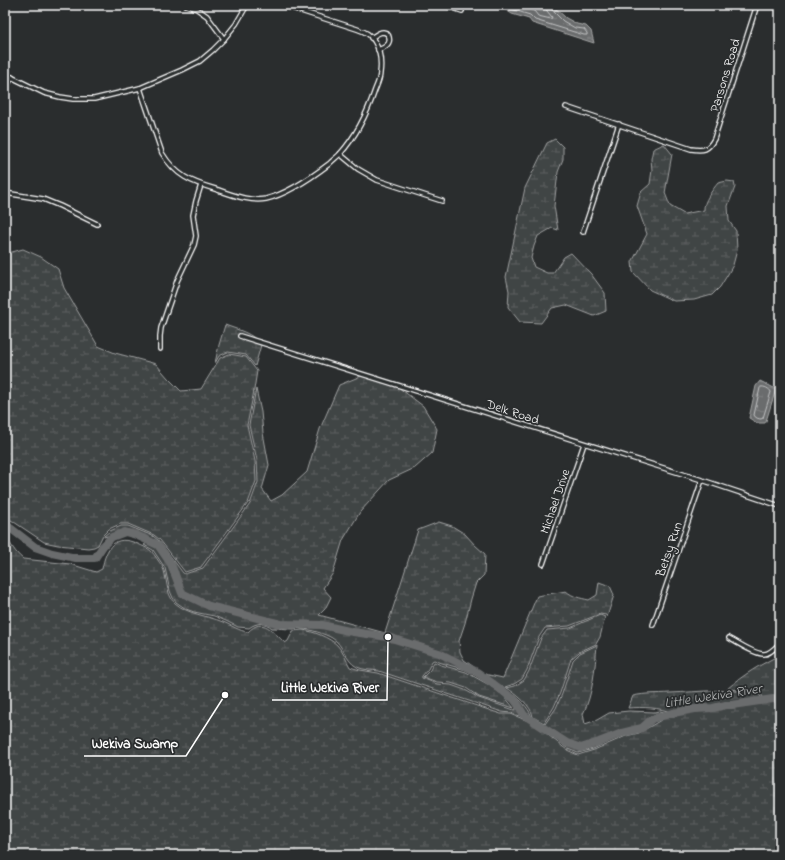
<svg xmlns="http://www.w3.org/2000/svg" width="785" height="860" font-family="'Indie Flower',sans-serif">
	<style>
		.wetland { fill: url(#wetland-marsh); stroke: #a0a2a2; fill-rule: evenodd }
		.water { fill: url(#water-ripples); stroke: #a6a7a7 }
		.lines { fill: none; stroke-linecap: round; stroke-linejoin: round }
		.shore { stroke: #c3c4c5; stroke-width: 1 }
		.river { stroke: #6a6c6d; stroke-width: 8 }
		.minor-casing { stroke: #fff; stroke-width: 6 }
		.minor { stroke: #2a2d2e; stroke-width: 3.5 }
		.labels { text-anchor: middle; stroke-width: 3.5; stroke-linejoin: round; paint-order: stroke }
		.street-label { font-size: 13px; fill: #fff; stroke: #2a2d2e }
		.water-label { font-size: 14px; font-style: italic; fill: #b4b6b6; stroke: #2a2d2e }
		.leader { fill: none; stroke: #fff; stroke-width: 1.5 }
		.callout-dot { fill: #fff; stroke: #2a2d2e; stroke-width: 1.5 }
		.callout-label { font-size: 14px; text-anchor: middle; font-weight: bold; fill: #fff; stroke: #2a2d2e; stroke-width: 3.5; stroke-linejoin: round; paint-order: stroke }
	</style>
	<defs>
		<pattern id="wetland-marsh" width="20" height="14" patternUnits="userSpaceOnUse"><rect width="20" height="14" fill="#414445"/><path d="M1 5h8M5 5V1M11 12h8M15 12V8" fill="none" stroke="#5e6061"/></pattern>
		<pattern id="water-ripples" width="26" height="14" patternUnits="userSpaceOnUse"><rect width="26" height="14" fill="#6a6c6d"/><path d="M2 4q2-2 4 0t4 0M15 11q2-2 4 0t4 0" fill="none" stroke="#808283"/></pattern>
	</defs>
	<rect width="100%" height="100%" fill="#2a2d2e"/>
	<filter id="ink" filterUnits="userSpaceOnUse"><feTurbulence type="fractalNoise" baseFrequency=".025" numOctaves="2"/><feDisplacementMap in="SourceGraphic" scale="8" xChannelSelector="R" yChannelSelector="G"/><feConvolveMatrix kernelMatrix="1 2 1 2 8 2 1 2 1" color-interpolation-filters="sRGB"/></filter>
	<g filter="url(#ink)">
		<!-- wetland -->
		<g class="wetland">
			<polygon points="555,139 563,147 563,159 558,172 554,206 558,230 552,228 538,236 534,246 531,258 534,267 547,273 553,273 564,257 571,253 591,274 605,293 606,311 594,316 566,305 552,308 541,323 520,322 508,307 509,291 506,277 525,188 547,143"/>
			<path d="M664,144L672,154L665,193L670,206L684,214L704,210C703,202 713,189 718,183L727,181L734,182L735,187L728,206L729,221L736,231L737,250L733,265L728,274L720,287L712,295L694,300L674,301L650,290L633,272L632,262L647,234L637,206L641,192L650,184L652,170L651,159L653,149Z"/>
			<polygon points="23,249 41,257 58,269 64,288 98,346 115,353 156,364 168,378 181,391 201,389 220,358 229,354 246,357 257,371 253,396 247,425 255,461 256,481 248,503 201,567 185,572 160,540 154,535 128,524 120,524 109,529 103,535 98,545 94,547 88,548 58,545 44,542 5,516 5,254"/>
			<path d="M225,325C238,330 253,333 261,345L255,366L246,355L228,352L219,356L215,363L219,345Z"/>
			<path d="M361,376L390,381L423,406L437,429L432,453L415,468L389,480L360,512L343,540L333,573L323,588L331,597L325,609L319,615L385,633L418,530L439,522L452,526L465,534L475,545L485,554L484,575L476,583L471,599L465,623L459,641L460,652L464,660L484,674L503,678L537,596L566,591C573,597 580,598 589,600L597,595L599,582L610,586L614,595L607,617L606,615L600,614L569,626L545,628L539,637L527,670L522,679L514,684L505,687C507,692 513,694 517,697C523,703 530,710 532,718L543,725L545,724L556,708L562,694L573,660L580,653L597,645C595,668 593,694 583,714L585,724L597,720L609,713L629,711L654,712L660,711L668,713L638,731L625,734L593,749L578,753L568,749L540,726L529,719L511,713L502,712L379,671C372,670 363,670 357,667C345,661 344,645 332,638C325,634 310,629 302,629C299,628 296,629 293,629C285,629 280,628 272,628C265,622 257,622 249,628L238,627L226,621L214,616L194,612L186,609L176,602L173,598L170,591L165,568L153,550L144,545L148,542L146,536L132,532L119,533L104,537V536L110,531L121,526H128L153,536L159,541L183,573L185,574L203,568L250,504L258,482L257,460L249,425L256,389L261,412L263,433L269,465L262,489L271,501L282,495L307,472L320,429L339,385ZM434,660L442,663L466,670L490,684L506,695L516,707V709L514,710L479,698L465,690L451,685L437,684L422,678V676L428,669L432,661Z"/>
			<path d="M5,536C11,544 15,553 23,559L70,564L96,572L102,569C106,548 114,533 138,544C142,546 148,548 151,551C155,555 159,562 162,566C168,577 165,594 175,603C189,615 206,615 223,622C231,625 239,631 248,632C263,616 273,632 285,643L288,641L293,631C296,631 299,630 302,630C313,631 330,638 337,645C343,651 346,660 350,667L360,670L378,673L501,714H511L528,721L538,727L567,750L578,755L594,750L626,736L639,733L673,713C659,707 643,707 628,708L633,696C646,693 657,694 670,693C700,692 731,687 760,695L763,701L780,698V855H5Z"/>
			<path d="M600,615L605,617L600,637L596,644L579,652L571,659L560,693L554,707L544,723L533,717C532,706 516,694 507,688L515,686L524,680L529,671L541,638L547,630L570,628Z"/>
			<path d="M780,655V696L764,699L761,694L752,691L727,689C743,675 761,664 780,655Z"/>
			<polygon points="434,662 441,665 466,672 489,685 504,696 514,708 479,697 466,688 451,683 437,682 423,677 430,670"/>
		</g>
		<!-- water -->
		<g class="water">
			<polygon points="498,5 552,5 566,18 577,24 586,26 591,31 594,43 532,23 529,19 512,14"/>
			<polygon points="760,381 776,389 766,421 765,423 757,423 749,418 756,386"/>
		</g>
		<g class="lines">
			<!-- shore -->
			<g class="shore">
				<polyline points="504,5 514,10 530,15 535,20 584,35 587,35 587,33 584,29 575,28 563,21 551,9 550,5"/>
				<polyline points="514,5 532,10 535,12 538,16 551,19 552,17 547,11 545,5"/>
				<path d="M761,387C764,386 770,389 771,392L763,418L761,419C759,419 755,418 754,415L760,388Z"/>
			</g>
			<!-- river -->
			<polyline class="river" points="5,524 35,547 52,553 76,558 95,558 103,546 112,537 125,532 136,535 158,545 171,564 182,593 209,606 281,624 322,625 353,632 388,637 439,653 477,672 515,700 524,715 567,743 581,748 599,742 622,733 642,728 652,719 673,713 695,709 713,708 726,705 732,705 780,698"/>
			<defs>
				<g id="minor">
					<polyline points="186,5 197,9 207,16 224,39"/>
					<polyline points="444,5 462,11"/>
					<path d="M371,38C374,36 379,32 383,32C390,33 391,41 387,45C385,47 381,49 378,50"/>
					<polyline points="5,74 44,93 60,97 73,99 94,99 140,88 182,70 200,61 213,50 224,39 236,24 247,5"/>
					<path d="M140,88L162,153C176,176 191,182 215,189C231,194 248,202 266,199C287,194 312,177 329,164C333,160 337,157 340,154C357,135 367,114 375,90C377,85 380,79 380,73C382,59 379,43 368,34C365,32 360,30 357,29L282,5"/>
					<polyline points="5,89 12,77"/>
					<path d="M566,107L691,149C704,151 708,150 714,139L757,5"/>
					<polyline points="340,154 358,169 377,180 442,201"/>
					<polyline points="5,193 43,199 60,206 97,224"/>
					<polyline points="583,232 619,124"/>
					<polyline points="240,336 702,480 780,506"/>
					<polyline points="160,349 160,336 161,328 177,281 194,245 196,236 193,215 196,201 201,185"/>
					<polyline points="543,564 584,444"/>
					<polyline points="653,625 702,480"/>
					<path d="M729,638C736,642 756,655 764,654C770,654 776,647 780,643"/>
				</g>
			</defs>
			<!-- minor casing -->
			<use href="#minor" class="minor-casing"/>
			<!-- minor -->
			<use href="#minor" class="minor"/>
		</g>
	</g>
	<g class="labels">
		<!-- street labels -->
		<g class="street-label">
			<text transform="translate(724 75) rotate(-73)" y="5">Parsons Road</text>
			<text transform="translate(513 411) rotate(18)" y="5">Delk Road</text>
			<text transform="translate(554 501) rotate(-71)" y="5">Michael Drive</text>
			<text transform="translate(668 549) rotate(-71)" y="5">Betsy Run</text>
		</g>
		<!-- water labels -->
		<g class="water-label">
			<text transform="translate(713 695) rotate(-9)" y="5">Little Wekiva River</text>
		</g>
	</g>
	<!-- callouts -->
	<path class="leader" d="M388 637L387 700H272M225 695L186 756H84"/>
	<g class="callout-dot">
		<circle cx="388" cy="637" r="4"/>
		<circle cx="225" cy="695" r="4"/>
	</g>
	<g class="callout-label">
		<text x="330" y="692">Little Wekiva River</text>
		<text x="135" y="748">Wekiva Swamp</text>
	</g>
	<!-- margin -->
	<rect width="785" height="860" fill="none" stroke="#2a2d2e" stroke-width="20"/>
	<rect x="10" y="10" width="765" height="840" fill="none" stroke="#fff" stroke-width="1.5" filter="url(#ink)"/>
</svg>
